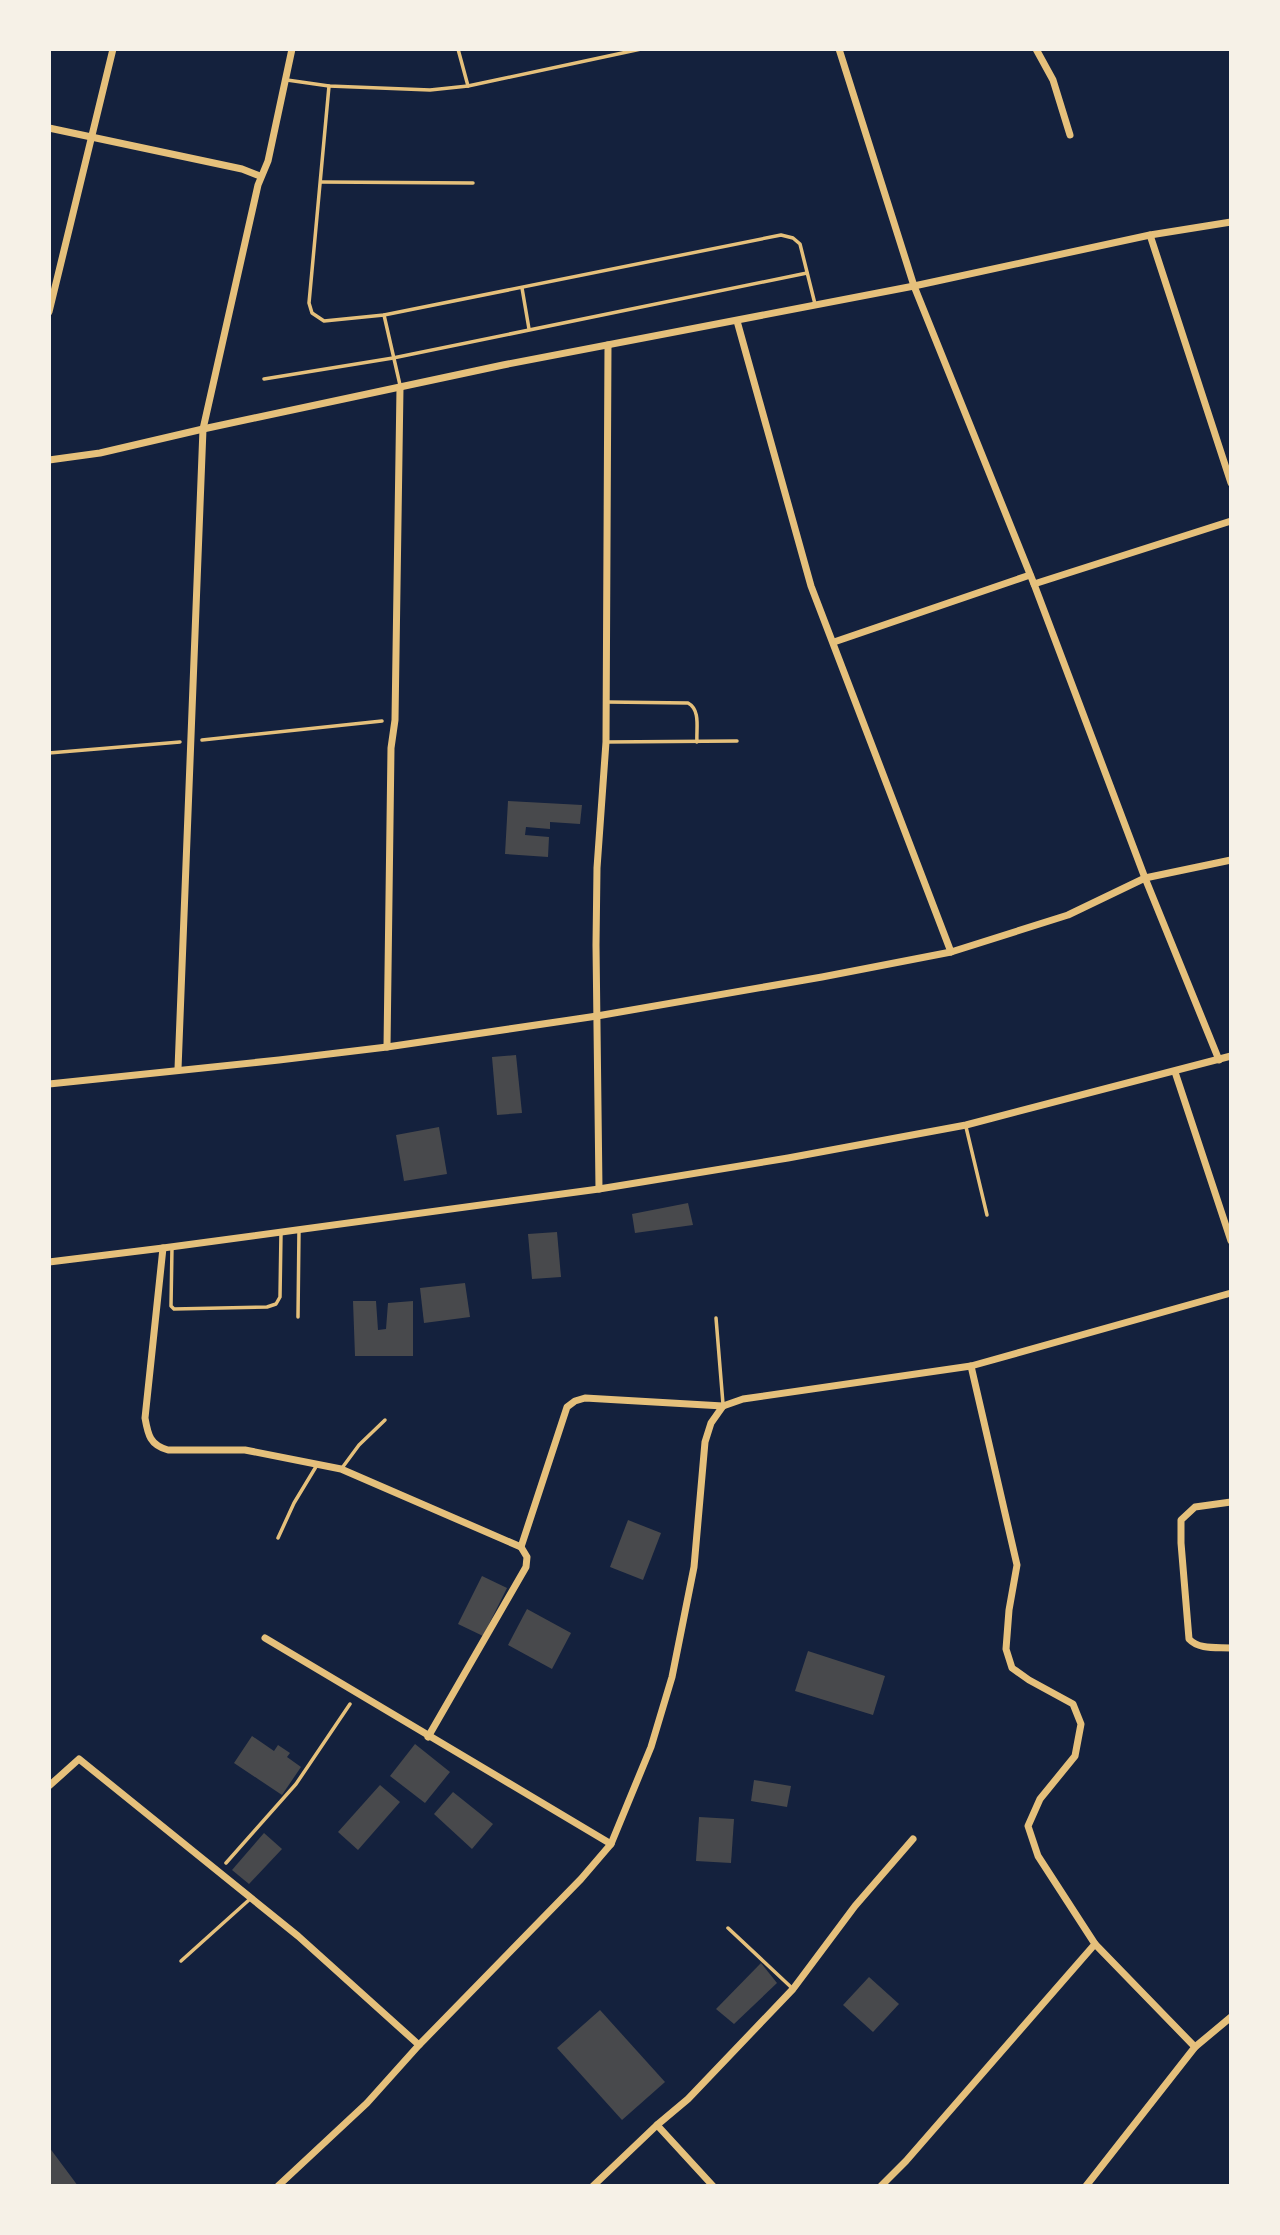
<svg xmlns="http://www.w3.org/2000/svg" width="1280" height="2235" font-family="Lato,sans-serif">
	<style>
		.building { fill: #48494c }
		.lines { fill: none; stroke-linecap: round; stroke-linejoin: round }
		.path { stroke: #e5c07b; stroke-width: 3.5 }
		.service { stroke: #e5c07b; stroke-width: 3.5 }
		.minor { stroke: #e5c07b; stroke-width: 7 }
	</style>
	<rect width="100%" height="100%" fill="#14213d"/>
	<!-- building -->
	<g class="building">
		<polygon points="508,801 582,805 580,824 550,822 550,829 526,827 525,835 549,837 548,857 505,854"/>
		<polygon points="516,1055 522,1113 497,1115 492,1057"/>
		<polygon points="439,1127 447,1174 404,1181 396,1135"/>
		<polygon points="688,1203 693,1225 635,1233 632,1214"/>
		<polygon points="557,1232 561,1277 532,1279 528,1234"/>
		<polygon points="465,1283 470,1317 424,1323 420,1288"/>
		<polygon points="353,1301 376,1301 378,1330 386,1329 388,1303 413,1301 413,1356 355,1356"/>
		<polygon points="628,1520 661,1533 643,1580 610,1567"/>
		<polygon points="482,1576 507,1588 483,1636 458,1624"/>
		<polygon points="527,1609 571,1633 552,1669 508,1645"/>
		<polygon points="808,1651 885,1676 873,1715 795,1691"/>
		<polygon points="252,1736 274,1751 278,1745 290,1753 287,1757 301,1767 282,1795 234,1763"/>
		<polygon points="415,1744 450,1772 425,1803 390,1776"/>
		<polygon points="754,1780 791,1786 787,1807 751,1801"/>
		<polygon points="380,1785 400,1802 358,1850 338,1832"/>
		<polygon points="453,1792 493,1824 472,1849 434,1814"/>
		<polygon points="699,1817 734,1819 731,1863 696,1861"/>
		<polygon points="264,1833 282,1849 249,1884 232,1870"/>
		<polygon points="761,1963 777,1983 734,2024 716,2009"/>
		<polygon points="869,1977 899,2004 873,2032 843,2005"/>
		<polygon points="600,2010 665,2082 622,2120 557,2048"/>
		<polygon points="49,2147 78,2186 51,2186 49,2183"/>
	</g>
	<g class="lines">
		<!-- path -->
		<g class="path">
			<polyline points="202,740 382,721"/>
			<polyline points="49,753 180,742"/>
			<polyline points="226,1863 296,1784 350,1704"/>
		</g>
		<!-- service -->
		<g class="service">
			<polyline points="458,49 468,86"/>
			<polyline points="287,80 329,86 430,90 468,86 641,49"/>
			<polyline points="329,86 309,303 312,313 324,321 384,315 781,235 793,238 800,244 815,304"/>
			<polyline points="321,182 473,183"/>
			<polyline points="522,288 529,329"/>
			<polyline points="384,315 400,385"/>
			<polyline points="264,379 393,358 807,273"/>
			<path d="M607,702L688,703C701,710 696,729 697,742"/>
			<polyline points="606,742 737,741"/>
			<polyline points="966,1127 987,1215"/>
			<polyline points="172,1247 171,1306 174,1309 267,1307 276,1304 280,1297 281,1233"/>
			<polyline points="298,1317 299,1230"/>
			<polyline points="716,1318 723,1404"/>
			<polyline points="342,1468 359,1445 385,1420"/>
			<polyline points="278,1538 294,1503 317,1465"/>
			<polyline points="728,1928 792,1988"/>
			<polyline points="181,1961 250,1899"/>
		</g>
		<!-- minor -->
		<g class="minor">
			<polyline points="839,49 914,286 1034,584 1145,878 1219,1060"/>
			<polyline points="1036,49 1053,80 1070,135"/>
			<polyline points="49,128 242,169 260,176"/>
			<polyline points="1150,235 1231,483"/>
			<polyline points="49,312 113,49"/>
			<polyline points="737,321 811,586 951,952"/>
			<polyline points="49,460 100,453 203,429 503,365 914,286 1150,235 1231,222"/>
			<polyline points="1034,584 1231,521"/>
			<polyline points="834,642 1030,575"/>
			<polyline points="387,1047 391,748 395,720 400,388"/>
			<polyline points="178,1069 203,429 258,185 268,161 292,49"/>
			<polyline points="1175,1072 1231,1241"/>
			<polyline points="49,1084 279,1060 387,1047 597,1016 822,977 951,952 1068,915 1145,878 1231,860"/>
			<polyline points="599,1189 596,945 597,868 606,742 608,345"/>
			<path d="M163,1248L145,1418C148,1435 150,1445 168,1450H245L341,1469L521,1547L527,1557L526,1567L428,1737"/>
			<polyline points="49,1262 163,1248 599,1189 788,1158 966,1125 1231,1056"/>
			<path d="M1231,1502L1195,1507L1181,1520V1543L1189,1639C1199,1650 1217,1647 1231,1648"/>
			<polyline points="521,1547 567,1407 575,1401 585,1398 723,1406 743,1399 971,1366 1231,1293"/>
			<polyline points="265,1638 611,1844"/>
			<polyline points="49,1786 79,1759 298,1936 419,2045"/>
			<polyline points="1095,1944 1195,2047"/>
			<polyline points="657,2125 713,2186"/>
			<polyline points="278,2186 367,2103 419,2045 581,1879 611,1844 651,1747 672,1677 694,1567 705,1442 711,1423 723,1406"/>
			<polyline points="593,2186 657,2125 688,2099 793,1989 855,1906 913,1839"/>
			<polyline points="881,2186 906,2161 1095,1944 1038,1856 1028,1826 1040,1799 1075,1756 1081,1724 1073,1704 1029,1680 1012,1668 1006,1649 1009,1610 1017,1565 971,1366"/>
			<polyline points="1086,2186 1195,2047 1231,2017"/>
		</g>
	</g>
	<!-- border -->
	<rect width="1280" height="2235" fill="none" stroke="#f6f1e7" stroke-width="102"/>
</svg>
